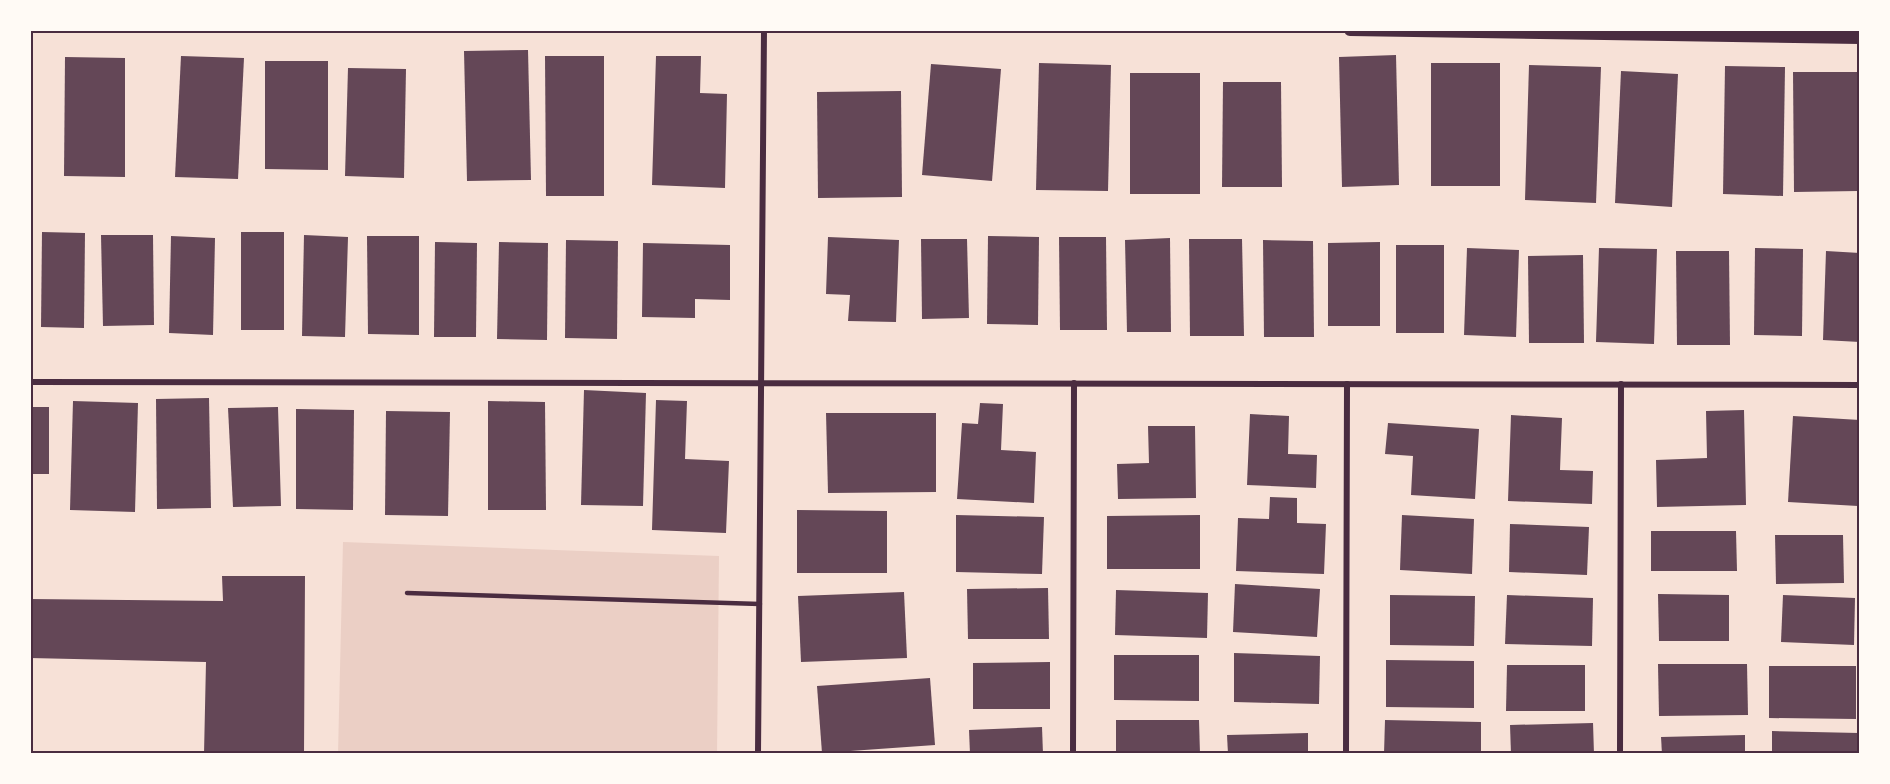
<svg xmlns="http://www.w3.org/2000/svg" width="1890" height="784" font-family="Figtree,sans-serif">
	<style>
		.green { fill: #ebcfc5 }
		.building { fill: #644757 }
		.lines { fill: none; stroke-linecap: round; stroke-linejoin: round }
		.service { stroke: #4a2c40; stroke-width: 4.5 }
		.minor { stroke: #4a2c40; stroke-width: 6 }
		.secondary { stroke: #4a2c40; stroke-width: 12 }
		.neatline { fill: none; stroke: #4a2c40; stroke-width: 2 }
	</style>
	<rect width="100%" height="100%" fill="#f7e1d7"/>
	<!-- green -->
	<polygon class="green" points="343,542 719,556 717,754 338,754"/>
	<!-- building -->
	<g class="building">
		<polygon points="528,50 531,180 467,181 464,51"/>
		<polygon points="1396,55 1399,185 1342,187 1339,57"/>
		<polygon points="181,56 244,58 238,179 175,177"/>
		<polygon points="545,56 604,56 604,196 546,196"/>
		<polygon points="656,56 701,56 700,93 727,94 725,188 652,185"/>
		<polygon points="65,57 125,58 125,177 64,176"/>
		<polygon points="265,61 328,61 328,170 265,169"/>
		<polygon points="1039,63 1111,65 1108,191 1036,190"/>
		<rect x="1431" y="63" width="69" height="123"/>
		<polygon points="931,64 1001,69 992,181 922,175"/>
		<polygon points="1529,65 1601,67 1596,203 1525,200"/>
		<polygon points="1725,66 1785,67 1783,196 1723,194"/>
		<polygon points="348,68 406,69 404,178 345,176"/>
		<polygon points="1621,71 1678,74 1672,207 1615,203"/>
		<polygon points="1793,72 1857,72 1858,191 1794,192"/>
		<rect x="1130" y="73" width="70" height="121"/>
		<polygon points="1223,82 1281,82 1282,187 1222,187"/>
		<polygon points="901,91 902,197 818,198 817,92"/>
		<polygon points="42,232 85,233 84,328 41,327"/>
		<rect x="241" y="232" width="43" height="98"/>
		<polygon points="101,235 153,235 154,325 103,326"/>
		<polygon points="304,235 348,237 345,337 302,336"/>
		<polygon points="171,236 215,238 213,335 169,333"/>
		<polygon points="367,236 419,236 419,335 368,334"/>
		<polygon points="988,236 1039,237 1038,325 987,324"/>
		<polygon points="828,237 899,240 896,322 848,321 850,295 826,294"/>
		<polygon points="1059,237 1106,237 1107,330 1060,330"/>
		<polygon points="1170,238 1171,332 1127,332 1125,240"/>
		<polygon points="921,239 967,239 969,318 922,319"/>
		<polygon points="1189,239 1242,239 1244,336 1190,336"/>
		<polygon points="566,240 618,241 617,339 565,338"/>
		<polygon points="1263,240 1313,241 1314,337 1264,337"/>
		<polygon points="435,242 477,243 476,337 434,337"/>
		<polygon points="499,242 548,243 547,340 497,339"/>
		<polygon points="1380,242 1380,326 1328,326 1328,243"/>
		<polygon points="643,243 730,245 730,300 695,299 695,318 642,317"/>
		<rect x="1396" y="245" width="48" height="88"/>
		<polygon points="1467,248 1519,250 1516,337 1464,335"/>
		<polygon points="1599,248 1657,249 1654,344 1596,342"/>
		<polygon points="1755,248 1803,249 1802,336 1754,335"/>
		<polygon points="1676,251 1729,251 1730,345 1677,345"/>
		<polygon points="1826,251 1860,253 1860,342 1823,340"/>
		<polygon points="1583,255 1584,343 1529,343 1528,256"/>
		<polygon points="584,390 646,393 643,506 581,505"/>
		<polygon points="209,398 211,508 157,509 156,399"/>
		<polygon points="656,400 687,401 685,459 729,461 726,533 652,530"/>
		<polygon points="73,401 138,403 135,512 70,510"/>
		<polygon points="488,401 545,402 546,510 488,510"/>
		<polygon points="980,403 1003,404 1001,450 1036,452 1034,503 957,499 962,423 978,424"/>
		<rect x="30" y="407" width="19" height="67"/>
		<polygon points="278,407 281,506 233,507 228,408"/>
		<polygon points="296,409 354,410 353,510 296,509"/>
		<polygon points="1744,410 1746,505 1657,507 1656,460 1707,458 1706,411"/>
		<polygon points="386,411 450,412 448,516 385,515"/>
		<polygon points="826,413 936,413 936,492 828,493"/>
		<polygon points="1250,414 1289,416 1288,454 1317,455 1316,488 1247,485"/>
		<polygon points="1511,415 1562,418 1560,470 1593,471 1592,504 1508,501"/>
		<polygon points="1793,416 1860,420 1858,506 1788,502"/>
		<polygon points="1388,423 1479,429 1475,499 1411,495 1413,456 1385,454"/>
		<polygon points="1148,426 1195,426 1196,498 1118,499 1117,464 1149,463"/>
		<polygon points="1270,497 1297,498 1297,523 1326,524 1324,574 1236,571 1238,518 1269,519"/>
		<polygon points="797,510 887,511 887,573 797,573"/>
		<polygon points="956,515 1044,517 1042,574 956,572"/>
		<polygon points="1200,515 1200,569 1107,569 1107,516"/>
		<polygon points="1402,515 1474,519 1472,574 1400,570"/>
		<polygon points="1510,524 1589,527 1587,575 1509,572"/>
		<polygon points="1651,531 1736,531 1737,571 1651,571"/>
		<polygon points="1775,535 1843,535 1844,583 1776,584"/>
		<polygon points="222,576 305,576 304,754 204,754 206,662 30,658 30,599 223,601"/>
		<polygon points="1235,584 1320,589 1317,637 1233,632"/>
		<polygon points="1048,588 1049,639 968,639 967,589"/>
		<polygon points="1116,590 1208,593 1207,638 1115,635"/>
		<polygon points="904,592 907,658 801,662 798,596"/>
		<polygon points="1658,594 1729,595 1729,641 1659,641"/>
		<polygon points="1390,595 1475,596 1474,646 1390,645"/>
		<polygon points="1507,595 1593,598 1592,646 1505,644"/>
		<polygon points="1783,595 1855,598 1854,645 1781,642"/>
		<polygon points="1234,653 1320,656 1319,704 1234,702"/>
		<polygon points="1114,655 1199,655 1199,701 1114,700"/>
		<polygon points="1386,660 1474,661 1474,708 1386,707"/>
		<polygon points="1050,662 1050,709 973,709 973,663"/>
		<polygon points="1658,664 1747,664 1748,715 1659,716"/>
		<polygon points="1507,665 1585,665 1585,711 1506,711"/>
		<polygon points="1769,666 1856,666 1856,719 1769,718"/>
		<polygon points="930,678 935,745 822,753 817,686"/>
		<polygon points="1116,720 1199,720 1200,754 1116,754"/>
		<polygon points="1385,720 1481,722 1481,754 1384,754"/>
		<polygon points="1593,723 1594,754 1511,754 1510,725"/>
		<polygon points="1042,727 1043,754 970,754 969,730"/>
		<polygon points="1772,731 1859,733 1858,754 1772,754"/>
		<polygon points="1308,733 1308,754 1228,754 1227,735"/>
		<polygon points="1745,735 1745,754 1662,754 1661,737"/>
	</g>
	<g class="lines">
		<!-- service -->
		<polyline class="service" points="407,593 760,604"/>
		<!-- minor -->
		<g class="minor">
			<polyline points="30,382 1860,385"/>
			<polyline points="758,754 764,30"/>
			<polyline points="1073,754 1074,383"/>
			<polyline points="1346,754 1347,384"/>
			<polyline points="1620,754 1621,384"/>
		</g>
		<!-- secondary -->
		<polyline class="secondary" points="1350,30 1860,38"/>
	</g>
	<!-- border -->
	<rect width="1890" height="784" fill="none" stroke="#fffaf5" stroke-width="63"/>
	<rect x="32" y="32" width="1826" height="720" class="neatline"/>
</svg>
